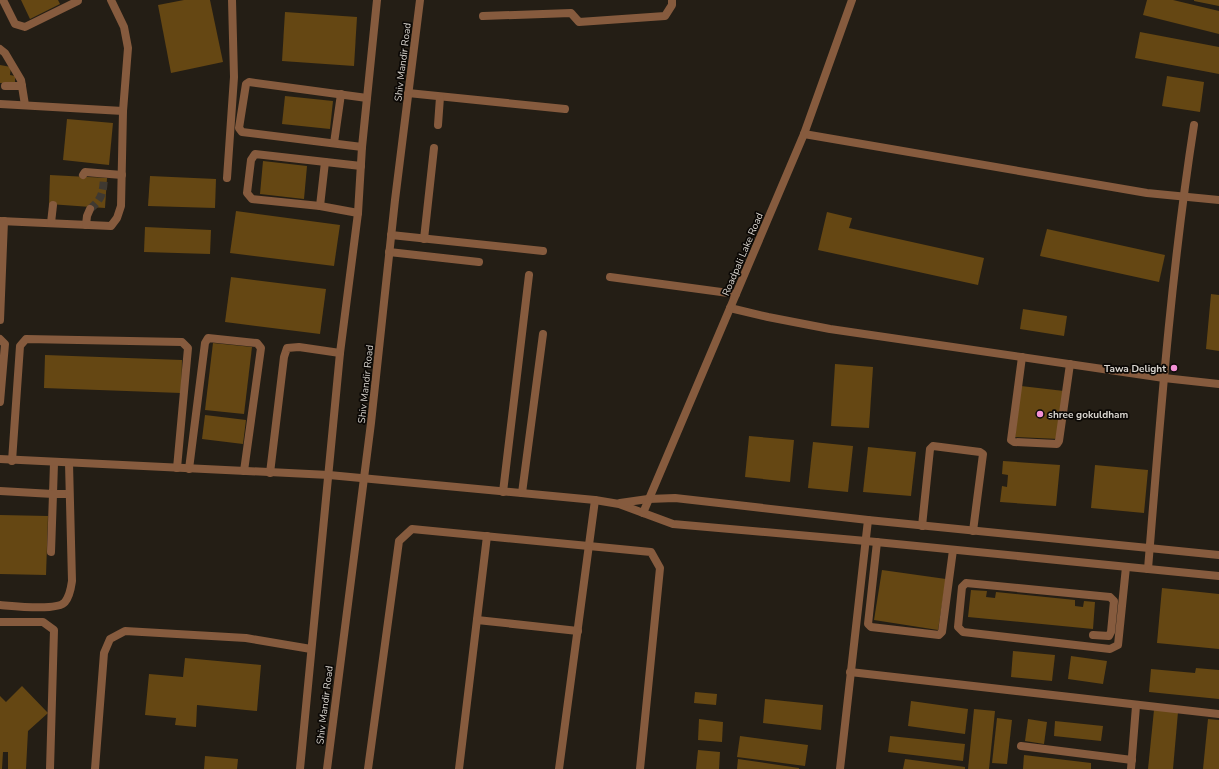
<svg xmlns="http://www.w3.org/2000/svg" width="1219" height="769" font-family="'Nunito Sans',sans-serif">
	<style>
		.building { fill: #654713 }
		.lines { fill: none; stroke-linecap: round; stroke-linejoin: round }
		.minor-tunnel { stroke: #3f3931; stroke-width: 8; stroke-dasharray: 8 4; stroke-linecap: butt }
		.service { stroke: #865b3e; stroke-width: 8 }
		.minor { stroke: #865b3e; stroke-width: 8 }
		.tertiary { stroke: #865b3e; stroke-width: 8 }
		.poi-dot { fill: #f391d5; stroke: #0b0805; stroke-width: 1.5 }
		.labels { text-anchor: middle; stroke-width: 3.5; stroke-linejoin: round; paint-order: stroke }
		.street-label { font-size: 10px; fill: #d9d5cf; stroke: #0b0805 }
		.poi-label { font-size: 10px; font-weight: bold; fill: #d9d5cf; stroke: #0b0805; text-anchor: end }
	</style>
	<rect width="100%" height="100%" fill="#241e15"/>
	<!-- building -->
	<g class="building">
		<polygon points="21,0 58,0 60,4 30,19"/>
		<polygon points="184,0 210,0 223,62 171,73 158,5"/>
		<polygon points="1147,0 1173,0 1219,11 1219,34 1143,15"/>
		<polygon points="1194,0 1219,0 1219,6 1194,1"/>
		<polygon points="285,12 357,17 354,66 282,61"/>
		<polygon points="1140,32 1219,47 1219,74 1135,58"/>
		<polygon points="0,65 11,67 10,75 15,76 15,83 0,83"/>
		<polygon points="1167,76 1204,82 1200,112 1162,106"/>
		<polygon points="285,96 333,101 330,129 282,124"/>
		<polygon points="67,119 113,123 109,165 63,160"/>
		<polygon points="263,161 307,166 304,199 260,194"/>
		<polygon points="50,175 107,178 105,208 49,204"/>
		<polygon points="150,176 216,179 215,208 148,206"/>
		<polygon points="236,211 340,225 334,266 230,253"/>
		<polygon points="827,212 852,218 849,228 984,258 978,285 818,250"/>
		<polygon points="145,227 211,230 210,254 144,252"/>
		<polygon points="1047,229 1165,255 1159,282 1040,256"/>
		<polygon points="231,277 326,289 320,334 225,322"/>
		<polygon points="1211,294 1219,295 1219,351 1206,349"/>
		<polygon points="1023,309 1067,316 1064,336 1020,329"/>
		<polygon points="213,343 252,347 244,414 205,410"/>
		<polygon points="45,355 182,360 181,393 44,388"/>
		<polygon points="835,364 873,367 869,428 831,426"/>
		<polygon points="1021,386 1064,391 1059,439 1015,437"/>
		<polygon points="205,415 246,420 243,444 202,439"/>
		<polygon points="749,436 794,440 790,482 745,477"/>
		<polygon points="813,442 853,446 848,492 808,488"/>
		<polygon points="868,447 916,452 911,496 863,492"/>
		<polygon points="1003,461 1060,465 1056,506 1000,502 1002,486 1007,487 1008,475 1002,474"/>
		<polygon points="1095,465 1148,470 1144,513 1091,508"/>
		<polygon points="0,515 48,516 46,575 0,574"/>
		<polygon points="882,570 946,579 938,630 874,620"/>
		<polygon points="1162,588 1219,594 1219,649 1157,643"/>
		<polygon points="971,590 987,591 986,597 995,598 996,592 1075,600 1075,606 1083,607 1084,601 1095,602 1093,629 968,617"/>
		<polygon points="1013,651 1055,655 1052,681 1011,677"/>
		<polygon points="1071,656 1107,661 1103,684 1068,679"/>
		<polygon points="185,658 261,665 257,711 197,705 196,727 175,725 176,718 145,715 149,674 183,677"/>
		<polygon points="1196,668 1219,670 1219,699 1149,692 1151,669 1195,673"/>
		<polygon points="22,686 48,713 28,731 26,769 8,769 8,752 3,752 2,769 0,769 0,696 6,702"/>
		<polygon points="695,692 717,694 716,705 694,703"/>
		<polygon points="765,699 823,705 821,730 763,723"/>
		<polygon points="911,701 968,709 965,734 908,726"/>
		<polygon points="974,709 995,711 989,769 968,769"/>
		<polygon points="1154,710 1178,712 1173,769 1148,769"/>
		<polygon points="997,718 1012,720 1007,764 992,763"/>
		<polygon points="699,719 723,722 722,742 698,740"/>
		<polygon points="1028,719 1047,722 1044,744 1025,741"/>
		<polygon points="1208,719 1219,720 1219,769 1203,769"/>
		<polygon points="1055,721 1103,726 1101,741 1054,736"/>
		<polygon points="740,736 808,745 805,766 737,757"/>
		<polygon points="890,736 965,744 963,761 888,752"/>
		<polygon points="698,750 720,752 719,769 696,769"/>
		<polygon points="1024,755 1091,763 1091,769 1023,769"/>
		<polygon points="205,756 238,759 237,769 204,769"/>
		<polygon points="738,759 799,768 799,769 737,769"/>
		<polygon points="905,759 965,767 965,769 903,769"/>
	</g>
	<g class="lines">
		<!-- minor-tunnel -->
		<path class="minor-tunnel" d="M90,209C102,199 103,193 104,178"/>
		<!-- service -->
		<g class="service">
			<polyline points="483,16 571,13 579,22 665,16 672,5 672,0"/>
			<polyline points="408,93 565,109"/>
			<polyline points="438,125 440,97"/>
			<polyline points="227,178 234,77 232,0"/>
			<polyline points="391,235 543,251"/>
			<polyline points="424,239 434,148"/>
			<polyline points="270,473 284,357 287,348 299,347 340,353"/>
			<polyline points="95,769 104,653 110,639 125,631 246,638 311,649"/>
		</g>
		<!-- minor -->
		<g class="minor">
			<polyline points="3,0 15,24 25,27 78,1 78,0"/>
			<polyline points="0,49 5,53 21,80 25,105"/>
			<polyline points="5,86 22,86"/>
			<polyline points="0,104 123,111"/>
			<polyline points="804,134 1147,193 1219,200"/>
			<polyline points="334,143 341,94"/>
			<polyline points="362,147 242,132 239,128 246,84 249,82 367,98"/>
			<polyline points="83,175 85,172 122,175"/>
			<polyline points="320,206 325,162"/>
			<polyline points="358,213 320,206 252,199 247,193 251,160 255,154 361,166"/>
			<polyline points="0,221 111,226 117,218 121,206 123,111 128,48 124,27 111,0"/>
			<polyline points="51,223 53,205"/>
			<polyline points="86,225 87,216 90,209"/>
			<polyline points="389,252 479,262"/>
			<polyline points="610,277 736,294"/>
			<polyline points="730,308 768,317 830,329 1164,378 1219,384"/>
			<polyline points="0,320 4,221"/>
			<polyline points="0,339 5,344 0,402"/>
			<polyline points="1022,357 1011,440 1014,442 1057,444 1059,441 1070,364"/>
			<polyline points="12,461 20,346 26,339 182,342 188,348 177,468"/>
			<polyline points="189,469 205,343 208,338 257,343 261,348 244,471"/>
			<polyline points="0,491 53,494 54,463"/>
			<polyline points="503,492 529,275"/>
			<polyline points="522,493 543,334"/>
			<polyline points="922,526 930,449 933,446 980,452 983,454 973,531"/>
			<polyline points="877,542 868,624 871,627 939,635 942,632 953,550"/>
			<polyline points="51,552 53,494 69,494"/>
			<path d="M1148,569C1160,421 1171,272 1194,125"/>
			<path d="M0,605C13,606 58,611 65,602C70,596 71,588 72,581L69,463"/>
			<polyline points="477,620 578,631"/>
			<polyline points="0,622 43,622 54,630 50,769"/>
			<polyline points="1093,635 1109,636 1111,632 1114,601 1110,597 966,583 962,587 958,627 963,632 1110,649 1118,645 1126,567"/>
			<polyline points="850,672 1219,714"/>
			<polyline points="1021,746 1132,760"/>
			<polyline points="368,769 399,541 412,529 651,552 660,568 640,769"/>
			<polyline points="459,769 487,536"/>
			<polyline points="559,769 595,500"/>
			<polyline points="840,769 868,520"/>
			<polyline points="1131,769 1136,706"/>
		</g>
		<!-- tertiary -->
		<g class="tertiary">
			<polyline points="0,459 329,475 595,500 619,504 673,524 866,541 1219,576"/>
			<polyline points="620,503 648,499 675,498 868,520 1219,555"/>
			<polyline points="643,513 804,134 852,0"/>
			<polyline points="300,769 340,353 358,213 362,147 377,0"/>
			<polyline points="327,769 371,423 395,200 420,0"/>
		</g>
	</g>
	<!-- markers -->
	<g class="poi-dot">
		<circle cx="1174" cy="368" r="4"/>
		<circle cx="1040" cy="414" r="4"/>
	</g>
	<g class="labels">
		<!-- street labels -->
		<g class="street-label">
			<text transform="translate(402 62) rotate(-83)" y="4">Shiv Mandir Road</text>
			<text transform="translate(742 254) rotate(-67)" y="4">Roadpali Lake Road</text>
			<text transform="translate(365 384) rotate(-84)" y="4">Shiv Mandir Road</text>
			<text transform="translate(324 705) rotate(-83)" y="4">Shiv Mandir Road</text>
		</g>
		<!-- poi labels -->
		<g class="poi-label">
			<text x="1166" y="372">Tawa Delight</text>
			<text x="1048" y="418" text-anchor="start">shree gokuldham</text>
		</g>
	</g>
</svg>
